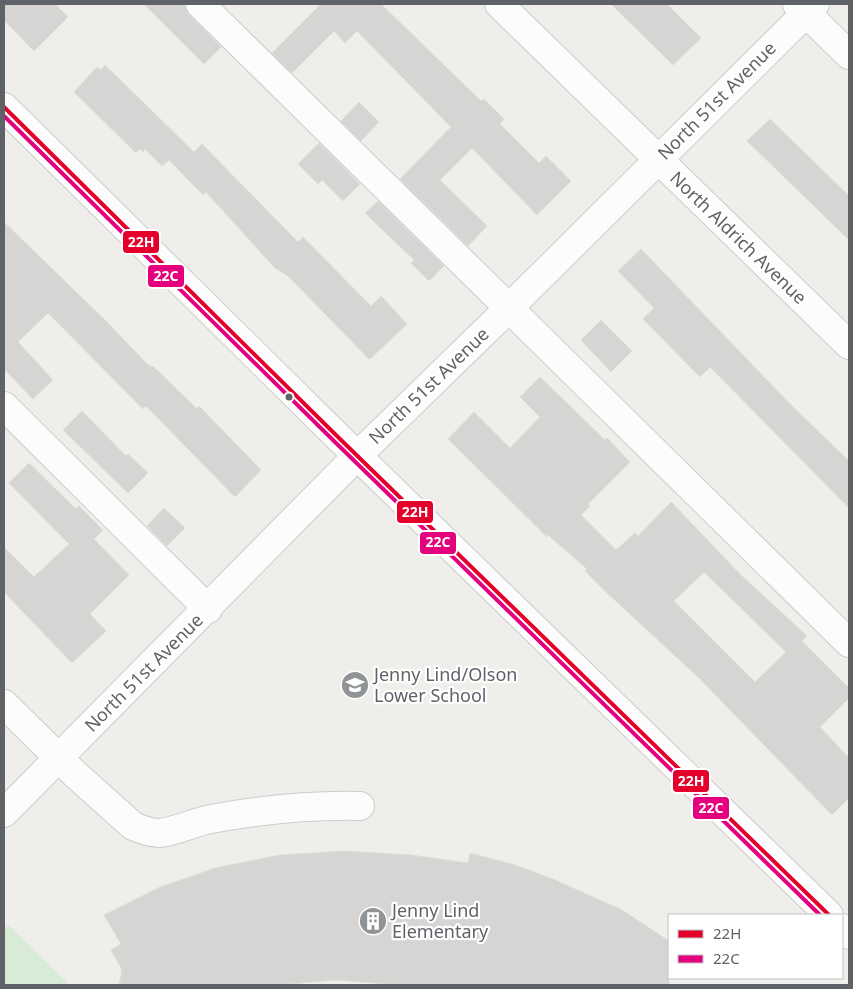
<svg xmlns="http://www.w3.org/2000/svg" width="853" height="989" font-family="'Noto Sans',sans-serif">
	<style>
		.green { fill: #d8ebd6 }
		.building { fill: #d6d5d3; stroke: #deddd9; fill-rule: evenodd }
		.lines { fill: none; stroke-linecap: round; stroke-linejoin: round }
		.minor-casing { stroke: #cbcccc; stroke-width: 30 }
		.minor { stroke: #fdfcfc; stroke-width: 28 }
		.bus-1-casing { stroke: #fff; stroke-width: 8 }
		.bus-2-casing { stroke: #fff; stroke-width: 8 }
		.bus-1 { stroke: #e4002b; stroke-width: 4 }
		.bus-2 { stroke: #e5007d; stroke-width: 4 }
		.bus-dot { fill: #5f6368; stroke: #fff; stroke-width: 2 }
		.labels { text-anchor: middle; stroke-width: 4.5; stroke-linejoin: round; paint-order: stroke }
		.street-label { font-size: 18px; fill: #5f6368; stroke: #fff }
		.poi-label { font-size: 18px; fill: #5f6368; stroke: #fff; text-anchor: start }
		.line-badge { stroke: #fff; stroke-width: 2 }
		.badge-label { font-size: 14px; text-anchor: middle; font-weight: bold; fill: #fff }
	</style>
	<rect width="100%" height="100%" fill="#efeeea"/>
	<!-- green -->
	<polygon class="green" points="8,925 70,985 4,985 4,930"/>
	<!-- building -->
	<g class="building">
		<polygon points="4,4 55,4 68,17 34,51 4,20"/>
		<polygon points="144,4 184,4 189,15 221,47 204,64"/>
		<polygon points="321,4 381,4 481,101 484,99 504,119 500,124 539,163 546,156 571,181 537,215 472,148 440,180 487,226 468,246 400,179 451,127 357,31 345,43 334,31 292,73 272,53"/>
		<polygon points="611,4 667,4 701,38 673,65"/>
		<polygon points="105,65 194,152 202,144 298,242 303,237 371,306 381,296 407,324 370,359 368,358 288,276 275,268 206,192 203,195 169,160 162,166 145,149 143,152 140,149 136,153 74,92 97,67 101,70"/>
		<polygon points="359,102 379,122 361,141 341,121"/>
		<polygon points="770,119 849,196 849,240 747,141"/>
		<polygon points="319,143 360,184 343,201 322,180 318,184 298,164"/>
		<polygon points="378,201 444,266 429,281 411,263 414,260 365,213"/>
		<polygon points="4,222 108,323 148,365 154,367 197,409 199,406 261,470 235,497 146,406 143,409 48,313 18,342 53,380 33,399 4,369"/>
		<polygon points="641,249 791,405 849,461 849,508 710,367 700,377 643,319 654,308 618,271"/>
		<polygon points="601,320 632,351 611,372 581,340"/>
		<path d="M540,377L605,440L607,438L630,462L588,504L590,506L581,515L616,550L635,533L638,536L671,502L740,574L807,636L802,641L849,688V698L820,727L849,758V798L832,815L699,678L605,591L585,571L587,569L548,535L547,537L448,439L474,412L510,448L540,417L520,397ZM704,572L786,652L755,682L674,601Z"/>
		<polygon points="82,411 126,456 128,454 148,473 128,493 63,430"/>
		<polygon points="29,463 76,509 79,506 103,530 94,539 129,575 90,614 106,631 72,663 4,592 4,547 34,577 69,544 9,483"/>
		<polygon points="164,508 185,528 167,546 147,526"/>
		<polygon points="346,851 411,855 468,863 470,853 512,864 553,879 622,910 669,941 669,985 401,985 336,980 279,985 119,985 122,970 111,950 121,944 104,915 158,888 215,868 280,855"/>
	</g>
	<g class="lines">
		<defs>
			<g id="minor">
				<polyline points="200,4 849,643"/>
				<polyline points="499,4 849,345"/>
				<polyline points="797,4 849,55"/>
				<polyline points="4,107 340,439 829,915"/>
				<polyline points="4,406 208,609"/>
				<path d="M4,704L75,774L133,826C140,829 150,833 159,833C176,832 193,822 211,819C260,810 310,805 360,806"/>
				<polyline points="4,813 357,456 508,309 815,4"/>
				<polyline points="842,928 849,935"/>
			</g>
		</defs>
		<!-- minor casing -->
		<use href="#minor" class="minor-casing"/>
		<!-- minor -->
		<use href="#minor" class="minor"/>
		<defs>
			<polyline id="bus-1" points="4,107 340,439 829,915"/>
			<polyline id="bus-2" points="4,116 336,443 820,915"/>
		</defs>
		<!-- bus-1 casing -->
		<use href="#bus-1" class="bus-1-casing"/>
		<!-- bus-2 casing -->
		<use href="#bus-2" class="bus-2-casing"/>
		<!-- bus-1 -->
		<use href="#bus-1" class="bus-1"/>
		<!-- bus-2 -->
		<use href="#bus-2" class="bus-2"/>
	</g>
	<!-- icons -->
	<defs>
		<symbol id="school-disc" viewBox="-11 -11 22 22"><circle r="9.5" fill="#919496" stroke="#fff"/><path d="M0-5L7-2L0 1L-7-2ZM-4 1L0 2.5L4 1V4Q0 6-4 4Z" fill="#fff"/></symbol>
		<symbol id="building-disc" viewBox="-11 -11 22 22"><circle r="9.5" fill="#919496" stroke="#fff"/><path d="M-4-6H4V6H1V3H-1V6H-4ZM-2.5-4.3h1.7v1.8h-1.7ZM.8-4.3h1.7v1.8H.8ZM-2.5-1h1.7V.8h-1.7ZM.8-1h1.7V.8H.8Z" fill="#fff"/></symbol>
	</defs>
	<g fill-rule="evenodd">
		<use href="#school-disc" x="339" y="669" width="32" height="32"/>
		<use href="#building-disc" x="357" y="905" width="32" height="32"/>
	</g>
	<!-- markers -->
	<circle class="bus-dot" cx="289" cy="397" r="4.5"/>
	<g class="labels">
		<!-- street labels -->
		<g class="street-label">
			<text transform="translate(717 101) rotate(-45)" y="6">North 51st Avenue</text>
			<text transform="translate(738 238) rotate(44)" y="6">North Aldrich Avenue</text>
			<text transform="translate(429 386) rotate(-44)" y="6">North 51st Avenue</text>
			<text transform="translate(144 673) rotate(-45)" y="6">North 51st Avenue</text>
		</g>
		<!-- poi labels -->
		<g class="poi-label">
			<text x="374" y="681">Jenny Lind/Olson<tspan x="374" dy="21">Lower School</tspan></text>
			<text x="392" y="917">Jenny Lind<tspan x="392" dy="21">Elementary</tspan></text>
		</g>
	</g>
	<g class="line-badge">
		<rect x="122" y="230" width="38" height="24" rx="5" fill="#e4002b"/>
		<rect x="147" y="264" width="38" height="24" rx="5" fill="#e5007d"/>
		<rect x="396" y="500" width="38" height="24" rx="5" fill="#e4002b"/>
		<rect x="419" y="531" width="38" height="24" rx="5" fill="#e5007d"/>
		<rect x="672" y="769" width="38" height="24" rx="5" fill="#e4002b"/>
		<rect x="692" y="796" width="38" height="24" rx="5" fill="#e5007d"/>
	</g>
	<g class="badge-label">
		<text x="141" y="247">22H</text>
		<text x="166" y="281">22C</text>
		<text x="415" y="517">22H</text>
		<text x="438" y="547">22C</text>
		<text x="691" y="786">22H</text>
		<text x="711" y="813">22C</text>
	</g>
	<!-- border -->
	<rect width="853" height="989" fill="none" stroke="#5f6368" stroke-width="10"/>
	<!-- legend -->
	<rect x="668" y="914" width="175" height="65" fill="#ffffff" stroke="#bfc1c3"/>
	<rect x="678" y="930" width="25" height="8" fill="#e4002b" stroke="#bfc1c3"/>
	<text x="713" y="939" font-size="15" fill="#5f6368">22H</text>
	<rect x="678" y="955" width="25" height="8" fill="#e5007d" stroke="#bfc1c3"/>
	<text x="713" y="964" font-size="15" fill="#5f6368">22C</text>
</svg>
